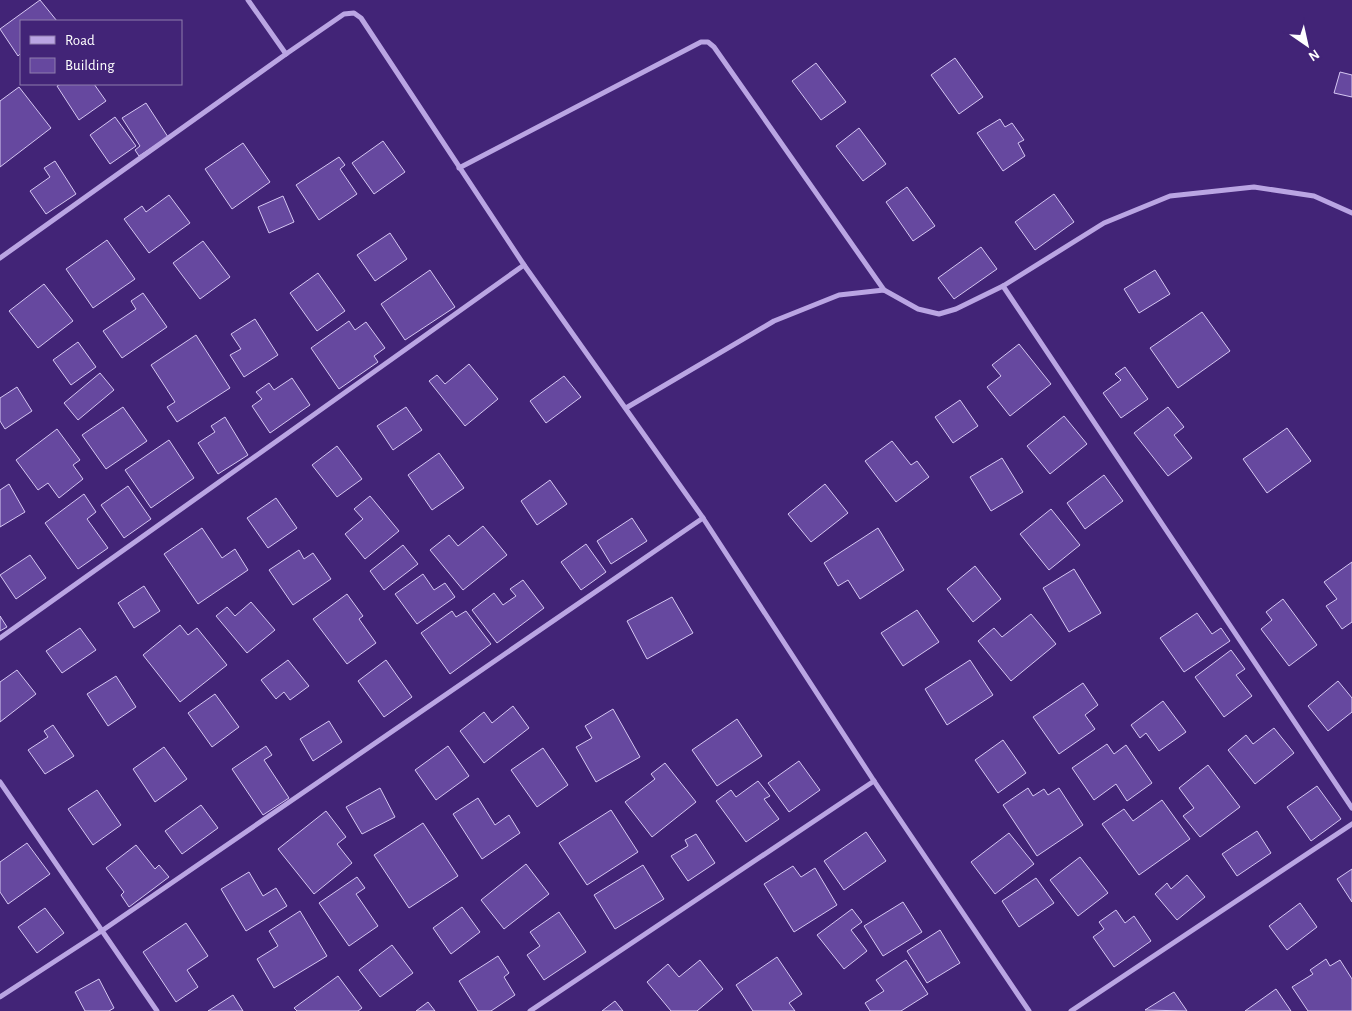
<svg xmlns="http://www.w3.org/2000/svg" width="1352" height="1011" font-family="'Alegreya Sans',sans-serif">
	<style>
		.building { fill: #66489f; stroke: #d6c7f3 }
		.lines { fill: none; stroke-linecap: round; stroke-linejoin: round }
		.minor { stroke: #baa5e3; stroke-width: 5 }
	</style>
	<rect width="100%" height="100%" fill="#422477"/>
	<!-- building -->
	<g class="building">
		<polygon points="40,0 57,21 21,21 21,53 18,56 0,29"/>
		<polygon points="955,58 983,97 959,114 931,75"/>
		<polygon points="816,63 846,102 821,120 792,81"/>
		<polygon points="1340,72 1352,75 1352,97 1334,93"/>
		<polygon points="61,84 94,84 106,101 79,120 57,86"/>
		<polygon points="19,87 51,128 0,167 0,101"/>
		<polygon points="146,103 168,137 139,156 135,150 140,146 122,118"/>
		<polygon points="115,117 136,146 110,164 90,135"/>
		<polygon points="1000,119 1005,127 1012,123 1024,140 1018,143 1025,156 1003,171 977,133"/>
		<polygon points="859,128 886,164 863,181 836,146"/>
		<polygon points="383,141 405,172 374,194 352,163"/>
		<polygon points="243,143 270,182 232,209 205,169"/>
		<polygon points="339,157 345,165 340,169 357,194 319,220 296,185"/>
		<polygon points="55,161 76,194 46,214 30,191 50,177 44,168"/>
		<polygon points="907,187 935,226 913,241 886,202"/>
		<polygon points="1054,194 1074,222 1035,250 1015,222"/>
		<polygon points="169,195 190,223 149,253 124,219 142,206 146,212"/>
		<polygon points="283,196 294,222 269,233 258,207"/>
		<polygon points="390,233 407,259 375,281 357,255"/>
		<polygon points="107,240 135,279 93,308 66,269"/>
		<polygon points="203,241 230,277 200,299 173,263"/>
		<polygon points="981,247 997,269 954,299 938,278"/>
		<polygon points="430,270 455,307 405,340 381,304"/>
		<polygon points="1155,270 1170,294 1139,313 1124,289"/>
		<polygon points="318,273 345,311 317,331 290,293"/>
		<polygon points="44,284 73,321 38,348 9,311"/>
		<polygon points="143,293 167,327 122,358 103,331 136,309 131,301"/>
		<polygon points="1202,312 1230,351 1178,388 1150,348"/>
		<polygon points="255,319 278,355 244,377 230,355 241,349 231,334"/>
		<polygon points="349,321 355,330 366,322 385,348 374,356 378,362 339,389 311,348"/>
		<polygon points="196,335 230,388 177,422 167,407 175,402 151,365"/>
		<polygon points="78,342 96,367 71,385 53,360"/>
		<polygon points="1019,344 1051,384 1010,416 987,387 1001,376 992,365"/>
		<polygon points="469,364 498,399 465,426 429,381 437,375 445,384"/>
		<polygon points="1125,367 1148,399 1121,418 1103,393 1121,380 1115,374"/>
		<polygon points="100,373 114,390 78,420 64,403"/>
		<polygon points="564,376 581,397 546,423 530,401"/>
		<polygon points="292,378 310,405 270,433 252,406 262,399 256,392 269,383 274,390"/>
		<polygon points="17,387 32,411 5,429 0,421 0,398"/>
		<polygon points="960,400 978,426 953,443 935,417"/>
		<polygon points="123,407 147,441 106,469 82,435"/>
		<polygon points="406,407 422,430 393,450 377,426"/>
		<polygon points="1168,407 1184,427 1174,435 1192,458 1168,476 1134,433"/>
		<polygon points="1064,416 1087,444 1050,474 1027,446"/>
		<polygon points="225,417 248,455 218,474 198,443 215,432 211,426"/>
		<polygon points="1287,428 1311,461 1267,493 1243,459"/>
		<polygon points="57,429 80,460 73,465 83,479 59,498 48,483 38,490 16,460"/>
		<polygon points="169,440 194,478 151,508 125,470"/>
		<polygon points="892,441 911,465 917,461 929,477 896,502 865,461"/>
		<polygon points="337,446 362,479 337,497 312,465"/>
		<polygon points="439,453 464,488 432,510 408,475"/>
		<polygon points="1002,458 1023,492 991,511 970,477"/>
		<polygon points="1104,475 1123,501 1085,529 1067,503"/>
		<polygon points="550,480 567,504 537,525 521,501"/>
		<polygon points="9,484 25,512 0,527 0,490"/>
		<polygon points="825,484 848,513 811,542 788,514"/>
		<polygon points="128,486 151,519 124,538 101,505"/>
		<polygon points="84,494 96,512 87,519 108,548 78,569 45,523"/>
		<polygon points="370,496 399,531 365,559 345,534 363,519 354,509"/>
		<polygon points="276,498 297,528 268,548 247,518"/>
		<polygon points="1051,509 1080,545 1049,570 1020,534"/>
		<polygon points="632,518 647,541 611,564 597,541"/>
		<polygon points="483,526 507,555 463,590 430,550 449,535 458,546"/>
		<polygon points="202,528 222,558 235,549 248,570 198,604 164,554"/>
		<polygon points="878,528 904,570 860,599 848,580 838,586 824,563"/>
		<polygon points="586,544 606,572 581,590 561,562"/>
		<polygon points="403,545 418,564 384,590 370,571"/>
		<polygon points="299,550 304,559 313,553 331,579 293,605 269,570"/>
		<polygon points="30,555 46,578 16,599 0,575"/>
		<polygon points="1352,562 1352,622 1342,629 1326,606 1337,599 1324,582"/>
		<polygon points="975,566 1001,599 973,622 947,589"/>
		<polygon points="1074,569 1101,613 1069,632 1043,588"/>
		<polygon points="423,574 434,590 445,583 455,597 417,624 395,594"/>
		<polygon points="523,580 544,608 497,643 472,610 494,593 503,605 516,596 510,589"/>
		<polygon points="144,586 160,611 134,628 118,603"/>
		<polygon points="347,594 363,616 359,619 376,643 347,664 313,619"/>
		<polygon points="672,597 693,633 647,659 627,621"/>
		<polygon points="1283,599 1317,645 1289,666 1261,629 1272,620 1266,612"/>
		<polygon points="251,602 275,630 247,653 216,616 227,607 235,616"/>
		<polygon points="917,610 939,642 903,666 881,633"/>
		<polygon points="452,611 456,617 466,611 491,644 450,674 421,633"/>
		<polygon points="1197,613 1212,634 1221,628 1230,641 1184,672 1160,638"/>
		<polygon points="1031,614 1056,644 1011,681 978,641 994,628 1002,637"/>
		<polygon points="0,616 7,627 0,631"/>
		<polygon points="180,625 188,635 197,628 227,665 180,702 143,655"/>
		<polygon points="80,628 96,650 62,673 46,651"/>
		<polygon points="1231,650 1245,669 1236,675 1252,696 1224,717 1195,677"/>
		<polygon points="288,660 309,686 290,700 284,692 276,699 261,680"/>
		<polygon points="386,660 412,697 384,717 358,681"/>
		<polygon points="970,660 993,695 947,725 925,689"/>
		<polygon points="17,670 36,694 0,722 0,682"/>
		<polygon points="116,676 136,707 108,726 87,694"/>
		<polygon points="1338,681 1352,698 1352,712 1328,731 1308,706"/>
		<polygon points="1083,683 1098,705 1085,715 1095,729 1059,754 1033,717"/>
		<polygon points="215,694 239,727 212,747 188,713"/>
		<polygon points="1163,701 1186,732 1159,751 1146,733 1140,738 1131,725"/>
		<polygon points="513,706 529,728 484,763 460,731 484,712 492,723"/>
		<polygon points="613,709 640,757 596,782 576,747 592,738 585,726"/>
		<polygon points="737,719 762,756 717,786 692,750"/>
		<polygon points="329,721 342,742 313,761 300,739"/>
		<polygon points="53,725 74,756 45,774 28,750 48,737 44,731"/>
		<polygon points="1274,728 1294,753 1255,784 1228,750 1246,735 1253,744"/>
		<polygon points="1003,740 1026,773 998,793 975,760"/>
		<polygon points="1107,744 1114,754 1126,745 1152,783 1127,801 1116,784 1094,800 1072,768"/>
		<polygon points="266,746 272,755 264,760 289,798 263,815 232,769"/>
		<polygon points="448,746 469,776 436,800 415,770"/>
		<polygon points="164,747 187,779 155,802 133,769"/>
		<polygon points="543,748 568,785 537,807 511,770"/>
		<polygon points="799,761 820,790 789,812 768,783"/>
		<polygon points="665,763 696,802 652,837 625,802 655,779 651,774"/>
		<polygon points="1208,765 1240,807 1200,837 1183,816 1194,808 1179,788"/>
		<polygon points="758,781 770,796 764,799 779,819 746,842 716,801 731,790 736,797"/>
		<polygon points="1317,786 1341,819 1311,841 1287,807"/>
		<polygon points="380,788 395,817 362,834 346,807"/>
		<polygon points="1028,788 1033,796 1044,789 1048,795 1059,788 1083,825 1037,856 1003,805"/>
		<polygon points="97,790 121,825 93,845 68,809"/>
		<polygon points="478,798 495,825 509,815 520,833 482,859 453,814"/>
		<polygon points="1162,800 1190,839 1139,875 1102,824 1124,809 1133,821"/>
		<polygon points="201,805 218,828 182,854 165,831"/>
		<polygon points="611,810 638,852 587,885 559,843"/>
		<polygon points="326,811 346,837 337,844 352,863 314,894 278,849"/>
		<polygon points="423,823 458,876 409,908 374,855"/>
		<polygon points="1257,831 1271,853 1237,876 1222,854"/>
		<polygon points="866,832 886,861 844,890 824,861"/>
		<polygon points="1009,833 1034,864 995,894 971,862"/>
		<polygon points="696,834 715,863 688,881 671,856 688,846 685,840"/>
		<polygon points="27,843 50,874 8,904 0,892 0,862"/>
		<polygon points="136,845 155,869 159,865 169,877 129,907 121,895 124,892 106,868"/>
		<polygon points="1080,857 1108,893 1078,916 1050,880"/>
		<polygon points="526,864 549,894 504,929 481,900"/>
		<polygon points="643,865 664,899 615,929 594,895"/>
		<polygon points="793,866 801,877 815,868 837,905 794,932 764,884"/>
		<polygon points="1352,869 1352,902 1337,879"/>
		<polygon points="249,872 263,896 276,888 287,906 246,931 221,889"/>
		<polygon points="1187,875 1205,897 1177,920 1155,894 1167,883 1171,889"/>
		<polygon points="357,877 365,888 356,894 378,926 349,946 319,903"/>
		<polygon points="1036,878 1054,903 1019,927 1002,901"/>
		<polygon points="903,902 922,932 883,956 864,926"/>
		<polygon points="1300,903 1317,927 1287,950 1269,926"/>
		<polygon points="462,907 480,932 451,954 433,928"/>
		<polygon points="45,908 64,933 37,953 18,927"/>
		<polygon points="852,909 862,922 851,930 867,951 844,969 817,935"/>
		<polygon points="1116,910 1125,923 1134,916 1151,941 1114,967 1093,937 1104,929 1099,922"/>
		<polygon points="300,911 327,956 274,988 257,959 278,946 269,931"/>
		<polygon points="559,912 586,952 544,980 527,955 540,946 530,932"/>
		<polygon points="186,923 208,956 187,970 198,987 176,1002 143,952"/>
		<polygon points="940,930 960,963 927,983 907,951"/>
		<polygon points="392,945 413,973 380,997 359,970"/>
		<polygon points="498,956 509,973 504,977 515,995 491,1011 478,1011 459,981"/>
		<polygon points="777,957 802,994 789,1003 795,1011 753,1011 736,985"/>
		<polygon points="1326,959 1330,966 1340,960 1352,979 1352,1011 1308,1011 1292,987 1313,974 1310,970"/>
		<polygon points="700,960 723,989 697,1011 671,1011 647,982 668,964 679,977"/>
		<polygon points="906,960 928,994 901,1011 870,1011 865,1003 884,991 876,980"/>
		<polygon points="338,976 362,1008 358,1011 297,1011 294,1008"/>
		<polygon points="99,979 114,1008 109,1011 85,1011 75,992"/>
		<polygon points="1276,989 1291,1011 1245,1011"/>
		<polygon points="1174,992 1187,1011 1145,1010"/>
		<polygon points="233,995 243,1011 208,1011"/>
		<polygon points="615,1001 623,1011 602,1011"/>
		<polygon points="428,1002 435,1011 416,1011"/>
	</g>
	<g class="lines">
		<!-- minor -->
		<g class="minor">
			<polyline points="248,0 286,54 344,14 354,13 361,18 524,265 703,518 874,781 1029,1011"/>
			<polyline points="459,168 701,42 708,42 714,47 884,290"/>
			<polyline points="0,258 286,54"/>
			<polyline points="1003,286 1352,808"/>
			<polyline points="626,408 774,321 839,295 884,290 918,309 939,314 956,309 1003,286 1104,223 1170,196 1254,187 1314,196 1352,213"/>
			<polyline points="0,638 524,265"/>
			<polyline points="0,782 157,1011"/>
			<polyline points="0,997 103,930 703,518"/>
			<polyline points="530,1011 874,781"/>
			<polyline points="1071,1011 1352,824"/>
		</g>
	</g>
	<!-- legend -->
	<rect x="20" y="20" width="162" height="65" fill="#422477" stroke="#8e7cad"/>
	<rect x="30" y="36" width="25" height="8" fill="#baa5e3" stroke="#8e7cad"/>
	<text x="65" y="45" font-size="15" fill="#ffffff">Road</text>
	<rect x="30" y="58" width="25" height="15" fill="#66489f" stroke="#8e7cad"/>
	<text x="65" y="70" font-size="15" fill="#ffffff">Building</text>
	<!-- north arrow -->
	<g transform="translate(1307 45) rotate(146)" stroke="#422477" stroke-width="4" paint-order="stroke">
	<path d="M0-4L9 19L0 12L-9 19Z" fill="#ffffff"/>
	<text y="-8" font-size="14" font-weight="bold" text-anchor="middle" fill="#ffffff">N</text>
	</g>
</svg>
